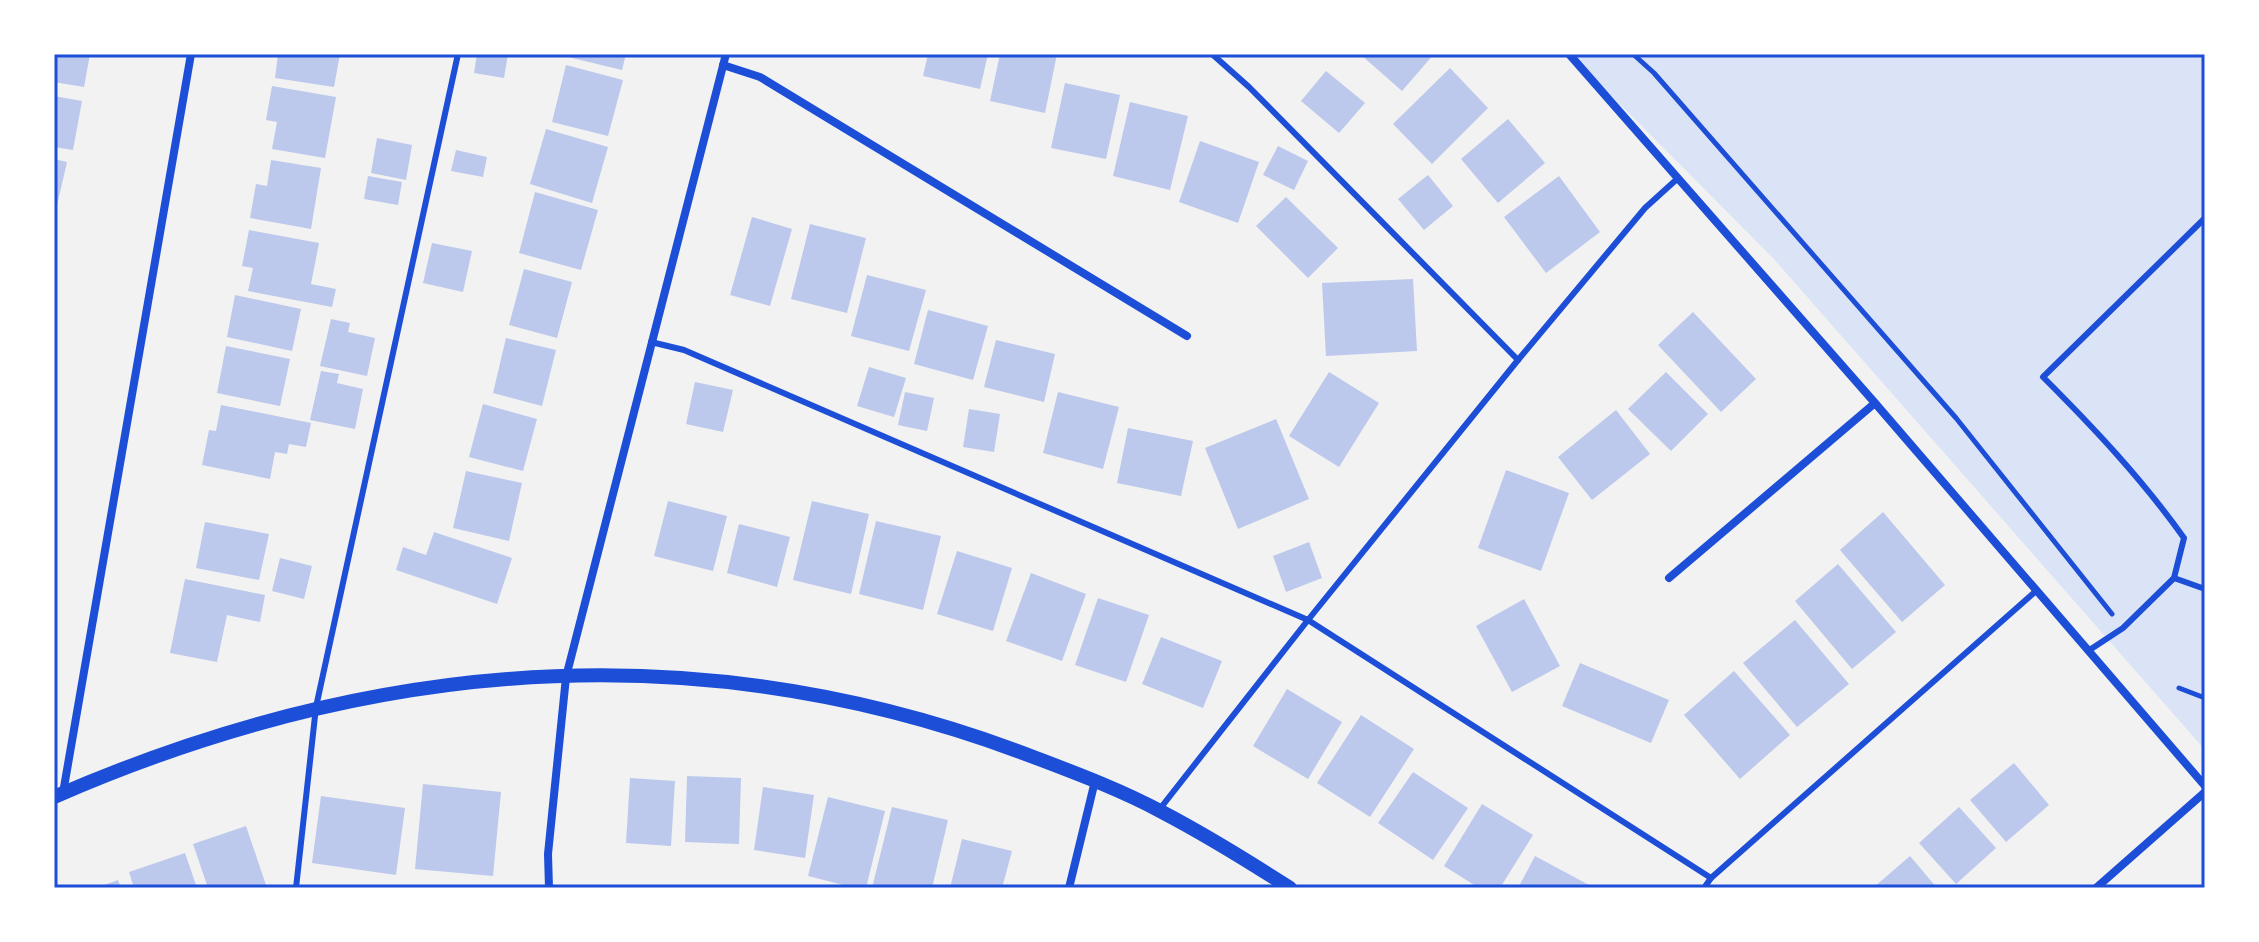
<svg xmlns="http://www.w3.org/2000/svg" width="2259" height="942" font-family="Inter,sans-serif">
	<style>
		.green { fill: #dbe4f7 }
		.building { fill: #bdc9ec }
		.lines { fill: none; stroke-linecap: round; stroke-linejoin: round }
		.path { stroke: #1d4ed8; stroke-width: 5 }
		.service { stroke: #1d4ed8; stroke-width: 6 }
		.minor { stroke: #1d4ed8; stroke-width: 8 }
		.tertiary { stroke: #1d4ed8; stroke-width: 14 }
		.neatline { fill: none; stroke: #1d4ed8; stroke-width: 3 }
	</style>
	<rect width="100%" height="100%" fill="#f2f2f2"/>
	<!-- green -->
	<polygon class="green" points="1570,54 2205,54 2205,750 1773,258"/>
	<!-- building -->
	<g class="building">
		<polygon points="54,54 90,54 84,87 54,82"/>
		<polygon points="278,54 340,54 334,87 275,78"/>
		<polygon points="477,54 508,54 504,78 474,73"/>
		<polygon points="569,54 626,54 622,70 568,57"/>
		<polygon points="928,54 988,54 980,89 923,76"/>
		<polygon points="1000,54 1057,54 1045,113 990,101"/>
		<polygon points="1360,54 1434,54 1402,91"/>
		<polygon points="566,65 623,80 608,136 552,122"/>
		<polygon points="1450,68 1488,108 1432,164 1393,124"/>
		<polygon points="1326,71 1365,103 1339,133 1301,101"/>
		<polygon points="1065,83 1120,95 1106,159 1051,148"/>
		<polygon points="272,86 336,97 325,158 272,149 277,122 266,120"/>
		<polygon points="54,96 82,101 73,150 54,147"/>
		<polygon points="1130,102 1188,116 1170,190 1113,176"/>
		<polygon points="1508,119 1545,163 1498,203 1461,159"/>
		<polygon points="546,129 608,147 592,203 530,184"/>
		<polygon points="377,138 412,145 406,180 371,173"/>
		<polygon points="1200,141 1259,162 1238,223 1179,202"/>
		<polygon points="1278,146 1308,161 1294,190 1263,175"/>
		<polygon points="456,150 487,157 483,177 451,171"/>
		<polygon points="54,159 67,162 55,214 54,214"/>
		<polygon points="271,160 321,168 311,229 250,218 256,184 267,186"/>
		<polygon points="1428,175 1453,206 1424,230 1398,199"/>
		<polygon points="368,176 402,182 398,205 364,199"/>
		<polygon points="1559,176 1600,232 1546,273 1504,217"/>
		<polygon points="535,192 598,210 581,270 519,253"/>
		<polygon points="1286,197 1338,248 1308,278 1256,226"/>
		<polygon points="752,217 792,229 770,306 730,295"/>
		<polygon points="810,224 866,238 847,313 791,299"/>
		<polygon points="249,230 319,243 311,284 336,289 332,307 248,291 253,268 242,266"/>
		<polygon points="432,243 472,251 463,292 423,283"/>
		<polygon points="524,269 572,282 557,338 509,325"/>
		<polygon points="867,275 926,290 909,351 851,336"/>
		<polygon points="1413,279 1417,351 1326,356 1322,283"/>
		<polygon points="235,295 301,309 292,351 227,337"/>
		<polygon points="928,310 988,326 973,380 914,364"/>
		<polygon points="1693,312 1756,379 1721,412 1658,345"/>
		<polygon points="331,319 350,323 348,332 375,338 367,376 320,366"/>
		<polygon points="506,338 556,350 542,406 493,393"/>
		<polygon points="996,340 1055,354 1044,402 984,387"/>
		<polygon points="226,346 290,359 280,406 217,393"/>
		<polygon points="869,367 906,378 894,417 857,406"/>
		<polygon points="321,371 339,374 337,383 363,389 355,429 310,420"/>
		<polygon points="1329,372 1379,403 1339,467 1289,436"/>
		<polygon points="1666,372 1708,414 1671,451 1628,409"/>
		<polygon points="695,382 733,390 723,432 686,424"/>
		<polygon points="905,392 934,398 927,431 898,425"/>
		<polygon points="1058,392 1119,407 1103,469 1043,453"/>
		<polygon points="483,404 537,419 523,471 469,457"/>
		<polygon points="221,405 311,423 306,447 289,444 287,454 275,452 270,479 202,465 209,430 216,431"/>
		<polygon points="969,409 1000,414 994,452 963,447"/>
		<polygon points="1616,410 1650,454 1592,500 1558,457"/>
		<polygon points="1276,419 1309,499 1238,529 1205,448"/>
		<polygon points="1128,428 1193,441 1181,496 1117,483"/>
		<polygon points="1506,470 1569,493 1541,571 1478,548"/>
		<polygon points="466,471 522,483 509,541 453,528"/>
		<polygon points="668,501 727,516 713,571 654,556"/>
		<polygon points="812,501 869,514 851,594 793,580"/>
		<polygon points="1883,512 1945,585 1902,622 1840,550"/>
		<polygon points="876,521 941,536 923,610 859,594"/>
		<polygon points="205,522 269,534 259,580 196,568"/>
		<polygon points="739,524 790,537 777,587 727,573"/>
		<polygon points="434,532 512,558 497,604 396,570 403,547 426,555"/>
		<polygon points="1309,542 1322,578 1286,592 1273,556"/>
		<polygon points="957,551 1012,568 993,631 937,614"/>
		<polygon points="280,558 312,566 304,599 272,591"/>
		<polygon points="1838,564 1896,632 1852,669 1795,601"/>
		<polygon points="1031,573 1086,594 1062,661 1006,641"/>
		<polygon points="185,579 265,595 260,622 227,615 217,662 170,653"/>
		<polygon points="1098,598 1149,615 1126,682 1075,665"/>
		<polygon points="1524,599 1560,666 1512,692 1476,626"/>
		<polygon points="1795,620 1849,684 1797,727 1743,663"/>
		<polygon points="1161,637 1222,661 1203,708 1142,684"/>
		<polygon points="1580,663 1669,700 1651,743 1562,706"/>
		<polygon points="1734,671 1790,735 1740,779 1684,715"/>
		<polygon points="1287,689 1342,722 1308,779 1253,746"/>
		<polygon points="1361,715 1414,749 1370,817 1317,783"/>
		<polygon points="2014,763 2049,805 2006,842 1970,800"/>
		<polygon points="1413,772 1468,808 1433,860 1378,823"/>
		<polygon points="687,776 741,778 739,844 685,842"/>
		<polygon points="630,778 675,781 671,846 626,843"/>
		<polygon points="423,784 501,792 493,876 415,869"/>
		<polygon points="763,787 814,795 805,858 754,850"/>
		<polygon points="321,796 405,808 396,875 312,863"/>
		<polygon points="828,797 885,811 866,888 855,888 808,876"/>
		<polygon points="1482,804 1533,835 1500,888 1479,888 1444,866"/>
		<polygon points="892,807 948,820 932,888 872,888"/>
		<polygon points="1959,807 1996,848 1956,884 1919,843"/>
		<polygon points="246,826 267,888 208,888 193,844"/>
		<polygon points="962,839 1012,851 1002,888 950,888"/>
		<polygon points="185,853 197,888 134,888 129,872"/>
		<polygon points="1535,856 1589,885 1588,888 1518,888"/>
		<polygon points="1910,856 1937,888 1873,888"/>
		<polygon points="118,880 121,888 96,888"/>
	</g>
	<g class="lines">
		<!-- path -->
		<g class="path">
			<polyline points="1633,54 1654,73 1956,418 2112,614"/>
			<polyline points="2179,688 2205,698"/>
		</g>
		<!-- service -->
		<g class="service">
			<polyline points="1212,54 1249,87 1518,360"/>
			<polyline points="651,342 684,350 1308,620 1711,878"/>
			<polyline points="2174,578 2205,589"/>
			<path d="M2088,651L2123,628L2174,578L2184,538C2142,479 2094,428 2043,377L2205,218"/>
			<polyline points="1159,810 1308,620 1518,360 1645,208 1677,179"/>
			<polyline points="296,888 316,707 458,54"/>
			<polyline points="1704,888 1711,878 2036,591"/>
		</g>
		<!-- minor -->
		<g class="minor">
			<polyline points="1569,54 1875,403 2205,786"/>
			<polyline points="723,65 760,77 1187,336"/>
			<polyline points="1669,578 1875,403"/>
			<polyline points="63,793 191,54"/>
			<polyline points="549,888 548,854 566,677 726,54"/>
			<polyline points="1069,888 1095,781"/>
			<polyline points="2096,888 2205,792"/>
		</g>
		<!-- tertiary -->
		<path class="tertiary" d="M54,797C375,657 705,630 1036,758C1078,774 1121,790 1162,812C1206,835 1248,861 1290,888"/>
	</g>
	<!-- border -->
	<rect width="2259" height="942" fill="none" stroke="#ffffff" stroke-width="112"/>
	<rect x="56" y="56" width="2147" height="830" class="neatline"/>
</svg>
